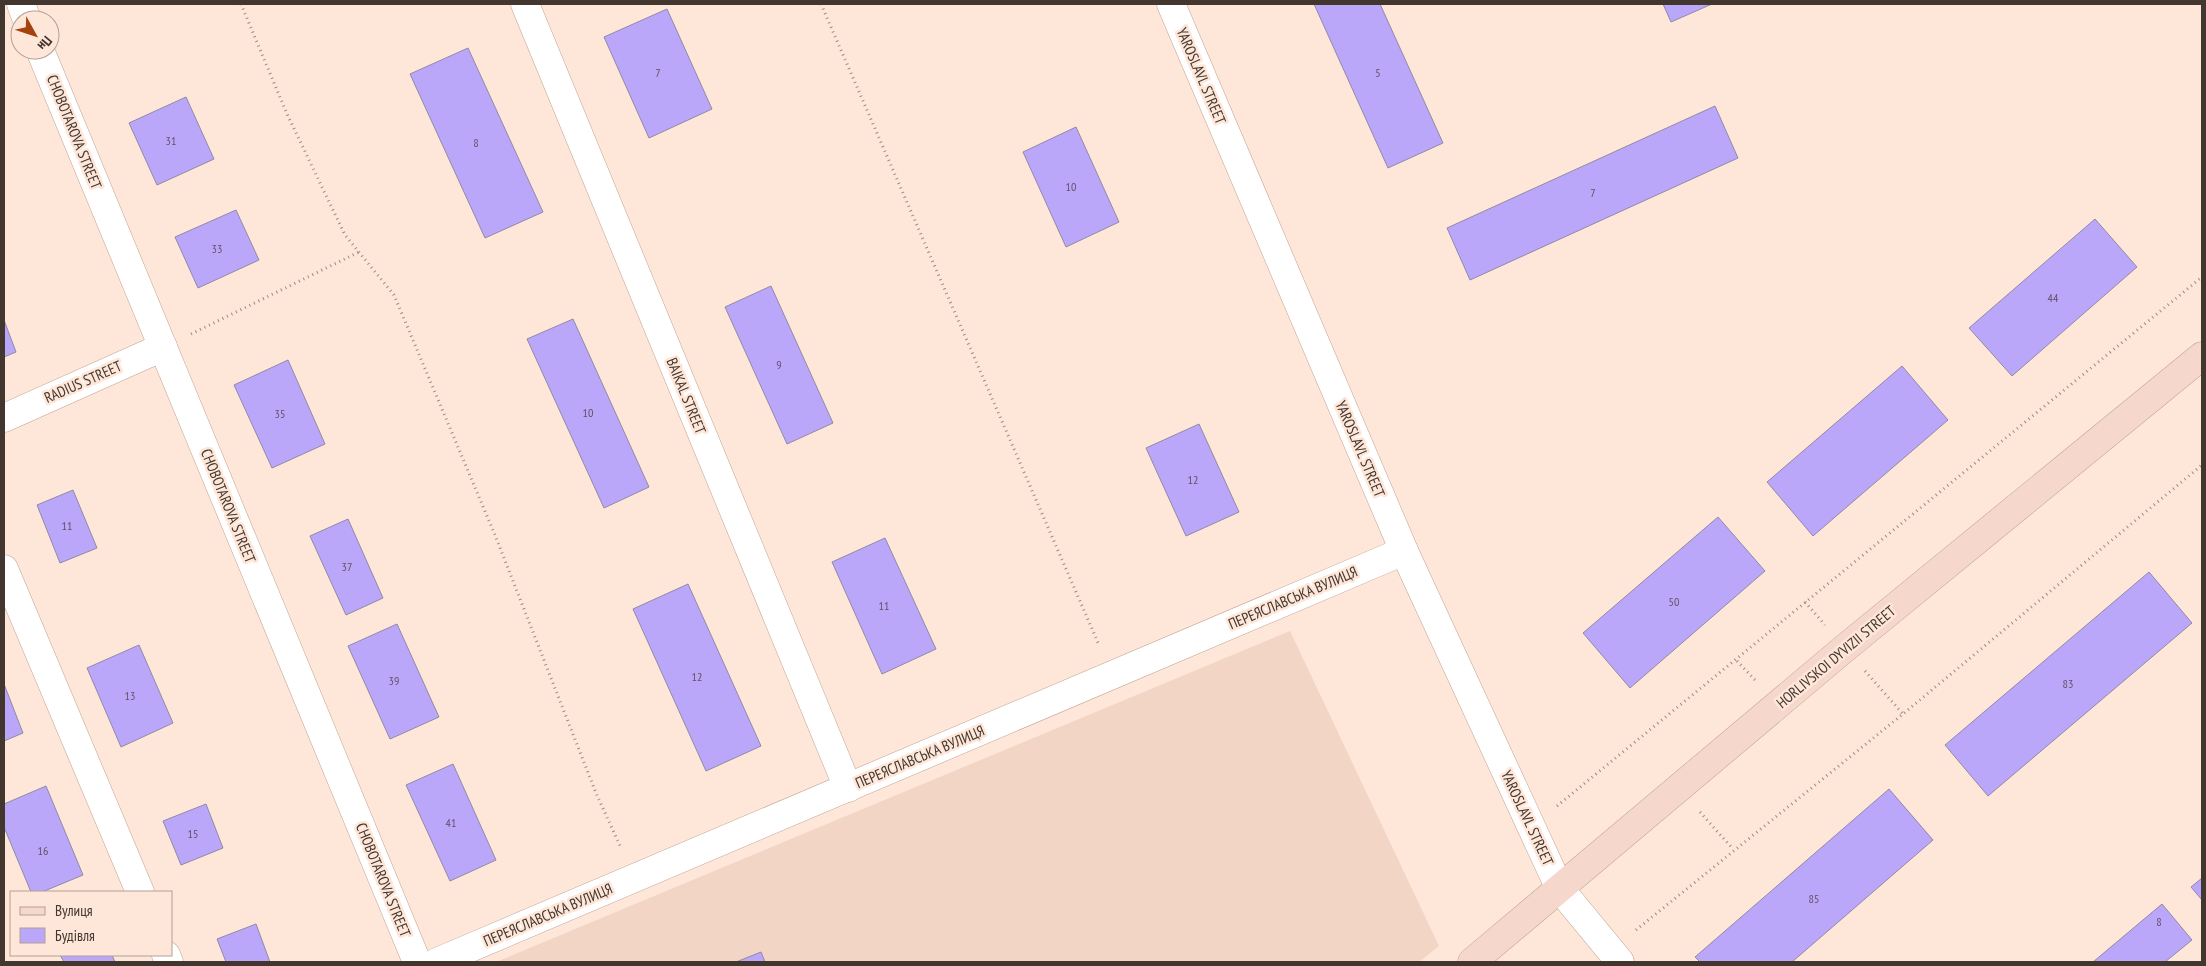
<svg xmlns="http://www.w3.org/2000/svg" width="2206" height="966" font-family="'PT Sans Narrow',sans-serif">
	<style>
		.built { fill: #f3d5c5 }
		.building { fill: #baa7fa; stroke: #8f8aa6 }
		.lines { fill: none; stroke-linecap: round; stroke-linejoin: round }
		.minor-casing { stroke: #c1a493; stroke-width: 29 }
		.tertiary-casing { stroke: #c1a493; stroke-width: 29 }
		.secondary-casing { stroke: #c1a493; stroke-width: 29 }
		.path { stroke: #9e8c82; stroke-width: 3; stroke-dasharray: 1 4; stroke-linecap: butt }
		.minor { stroke: #fff; stroke-width: 28 }
		.tertiary { stroke: #fff; stroke-width: 28 }
		.secondary { stroke: #f6d7cc; stroke-width: 28 }
		.labels { text-anchor: middle; stroke-width: 5; stroke-linejoin: round; paint-order: stroke }
		.number-label { font-size: 12px; fill: #605262 }
		.street-label { font-size: 15px; fill: #42362f; stroke: #fee6d8 }
	</style>
	<rect width="100%" height="100%" fill="#fee6d8"/>
	<!-- built -->
	<polygon class="built" points="1290,631 1439,946 1419,962 496,962"/>
	<!-- building -->
	<g class="building">
		<polygon points="1314,4 1380,4 1443,143 1388,168"/>
		<polygon points="1663,4 1712,4 1671,22"/>
		<polygon points="667,9 712,109 649,138 604,37"/>
		<polygon points="468,48 543,212 485,238 410,74"/>
		<polygon points="186,97 214,159 157,185 129,123"/>
		<polygon points="1715,106 1738,158 1470,280 1447,228"/>
		<polygon points="1076,127 1119,222 1066,247 1023,152"/>
		<polygon points="236,210 259,260 198,288 175,237"/>
		<polygon points="2095,219 2137,267 2012,376 1969,328"/>
		<polygon points="771,286 833,423 787,444 725,307"/>
		<polygon points="573,319 649,487 604,508 527,339"/>
		<polygon points="4,320 16,352 4,357"/>
		<polygon points="288,360 325,444 272,468 234,385"/>
		<polygon points="1902,366 1948,420 1813,536 1767,482"/>
		<polygon points="1199,424 1239,512 1186,536 1146,448"/>
		<polygon points="73,490 97,548 60,563 37,505"/>
		<polygon points="1718,517 1765,571 1630,688 1583,633"/>
		<polygon points="348,519 383,598 346,615 310,536"/>
		<polygon points="885,538 936,649 882,674 832,562"/>
		<polygon points="2149,572 2192,623 1988,796 1945,745"/>
		<polygon points="688,584 761,746 706,771 633,609"/>
		<polygon points="397,624 439,717 390,739 348,646"/>
		<polygon points="139,645 173,723 121,747 87,668"/>
		<polygon points="4,684 23,733 4,741"/>
		<polygon points="453,764 496,860 450,881 406,785"/>
		<polygon points="46,786 83,875 42,892 31,892 4,827 4,804"/>
		<polygon points="1889,789 1933,840 1792,962 1700,962 1695,957"/>
		<polygon points="206,804 223,848 181,865 163,821"/>
		<polygon points="2202,878 2202,900 2191,887"/>
		<polygon points="2162,904 2192,940 2165,962 2093,962"/>
		<polygon points="256,924 270,962 226,962 217,939"/>
		<polygon points="761,952 765,962 736,962"/>
		<polygon points="60,955 112,955 115,962 64,962"/>
	</g>
	<g class="lines">
		<defs>
			<g id="minor">
				<polyline points="21,4 27,20"/>
				<polyline points="525,4 848,788"/>
				<polyline points="40,50 417,962"/>
				<polyline points="4,418 163,347"/>
				<polyline points="4,569 140,892"/>
				<polyline points="1560,889 1620,962"/>
				<polyline points="166,955 169,962"/>
				<polyline points="437,962 1404,551"/>
			</g>
			<polyline id="tertiary" points="1171,4 1404,551 1560,889"/>
			<polyline id="secondary" points="1472,962 1845,648 2202,356"/>
		</defs>
		<!-- minor casing -->
		<use href="#minor" class="minor-casing"/>
		<!-- tertiary casing -->
		<use href="#tertiary" class="tertiary-casing"/>
		<!-- secondary casing -->
		<use href="#secondary" class="secondary-casing"/>
		<!-- path -->
		<g class="path">
			<polyline points="241,4 287,114 345,235 394,295 495,535 596,793 621,848"/>
			<polyline points="821,4 1099,645"/>
			<polyline points="191,334 359,252"/>
			<polyline points="1805,602 1825,625"/>
			<polyline points="1737,661 1756,681"/>
			<polyline points="1865,671 1903,714"/>
			<polyline points="1557,806 2202,277"/>
			<polyline points="1700,812 1733,849"/>
			<polyline points="1636,930 1903,714 2202,465"/>
		</g>
		<!-- minor -->
		<use href="#minor" class="minor"/>
		<!-- tertiary -->
		<use href="#tertiary" class="tertiary"/>
		<!-- secondary -->
		<use href="#secondary" class="secondary"/>
	</g>
	<g class="labels">
		<!-- number labels -->
		<g class="number-label">
			<text x="658" y="77">7</text>
			<text x="1378" y="77">5</text>
			<text x="171" y="145">31</text>
			<text x="476" y="147">8</text>
			<text x="1071" y="191">10</text>
			<text x="1593" y="197">7</text>
			<text x="217" y="253">33</text>
			<text x="2053" y="302">44</text>
			<text x="779" y="369">9</text>
			<text x="588" y="417">10</text>
			<text x="280" y="418">35</text>
			<text x="1193" y="484">12</text>
			<text x="67" y="530">11</text>
			<text x="347" y="571">37</text>
			<text x="1674" y="606">50</text>
			<text x="884" y="610">11</text>
			<text x="697" y="681">12</text>
			<text x="394" y="685">39</text>
			<text x="2068" y="688">83</text>
			<text x="130" y="700">13</text>
			<text x="451" y="827">41</text>
			<text x="193" y="838">15</text>
			<text x="43" y="855">16</text>
			<text x="1814" y="903">85</text>
			<text x="2159" y="926">8</text>
		</g>
		<!-- street labels -->
		<g class="street-label">
			<text transform="translate(1201 76) rotate(67)" y="5">YAROSLAVL STREET</text>
			<text transform="translate(74 132) rotate(68)" y="5">CHOBOTAROVA STREET</text>
			<text transform="translate(83 382) rotate(-24)" y="5">RADIUS STREET</text>
			<text transform="translate(686 396) rotate(68)" y="5">BAIKAL STREET</text>
			<text transform="translate(1360 449) rotate(67)" y="5">YAROSLAVL STREET</text>
			<text transform="translate(228 506) rotate(68)" y="5">CHOBOTAROVA STREET</text>
			<text transform="translate(1293 598) rotate(-23)" y="5">ПЕРЕЯСЛАВСЬКА ВУЛИЦЯ</text>
			<text transform="translate(1836 657) rotate(-40)" y="5">HORLIVSKOI DYVIZII STREET</text>
			<text transform="translate(920 757) rotate(-23)" y="5">ПЕРЕЯСЛАВСЬКА ВУЛИЦЯ</text>
			<text transform="translate(1527 818) rotate(65)" y="5">YAROSLAVL STREET</text>
			<text transform="translate(383 880) rotate(68)" y="5">CHOBOTAROVA STREET</text>
			<text transform="translate(548 915) rotate(-23)" y="5">ПЕРЕЯСЛАВСЬКА ВУЛИЦЯ</text>
		</g>
	</g>
	<!-- border -->
	<rect width="2206" height="966" fill="none" stroke="#42362f" stroke-width="10"/>
	<!-- legend -->
	<rect x="10" y="891" width="162" height="65" fill="#fee6d8" stroke="#b3a094"/>
	<rect x="20" y="907" width="25" height="8" fill="#f6d7cc" stroke="#b3a094"/>
	<text x="55" y="916" font-size="15" fill="#42362f">Вулиця</text>
	<rect x="20" y="928" width="25" height="15" fill="#baa7fa" stroke="#b3a094"/>
	<text x="55" y="941" font-size="15" fill="#42362f">Будівля</text>
	<!-- north arrow -->
	<g transform="translate(35 35) rotate(130)"><circle r="24" fill="#fee6d8" stroke="#b3a094"/>
	<path d="M0-4L9 19L0 12L-9 19Z" fill="#a5410d"/>
	<text y="-8" font-size="14" font-weight="bold" text-anchor="middle" fill="#42362f">Пн</text>
	</g>
</svg>
